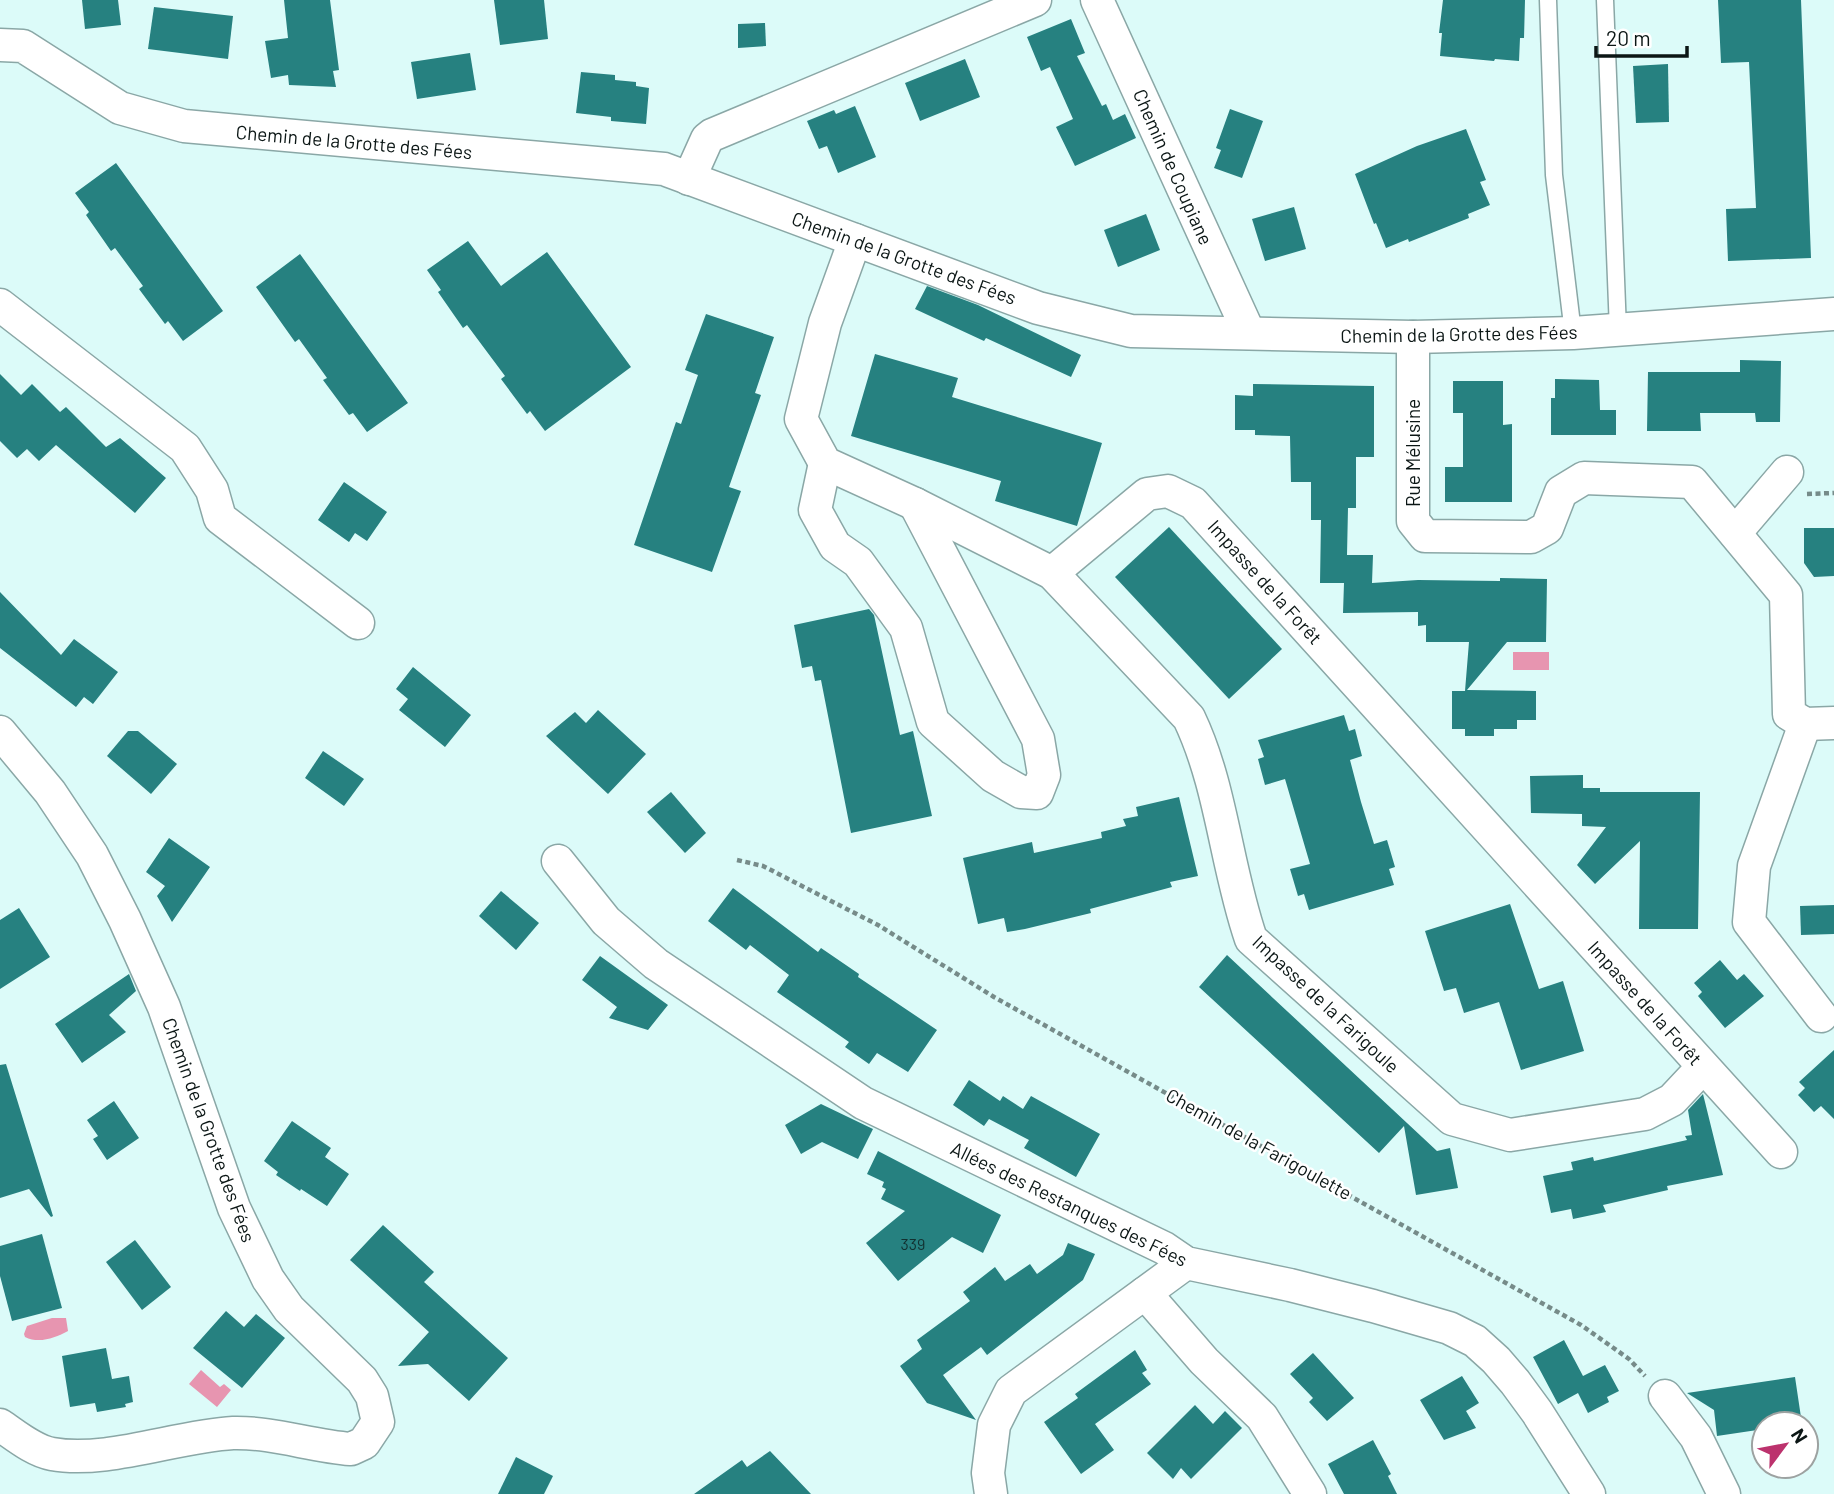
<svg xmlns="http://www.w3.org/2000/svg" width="1834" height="1494" font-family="Barlow,sans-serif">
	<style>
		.water { fill: #e795b0 }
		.building { fill: #268180 }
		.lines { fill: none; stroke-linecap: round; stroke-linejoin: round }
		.service-casing { stroke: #8aa7a6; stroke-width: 19 }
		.minor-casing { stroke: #8aa7a6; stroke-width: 35 }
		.path { stroke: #768b89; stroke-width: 4.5; stroke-dasharray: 5 3.5; stroke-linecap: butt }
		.service { stroke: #fff; stroke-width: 16 }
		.minor { stroke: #fff; stroke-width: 32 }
		.labels { text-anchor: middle; stroke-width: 5; stroke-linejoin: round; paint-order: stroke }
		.number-label { font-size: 16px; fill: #123130 }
		.street-label { font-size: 19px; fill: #0b1615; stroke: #fff }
	</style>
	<rect width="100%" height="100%" fill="#dcfbf9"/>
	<!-- water -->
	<g class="water">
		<rect x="1513" y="652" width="36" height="18"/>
		<path d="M52,1318H66L68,1331C55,1338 39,1344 25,1337L24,1334L27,1326Z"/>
		<polygon points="201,1370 220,1387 224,1384 231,1390 217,1407 189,1384"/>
	</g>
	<!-- building -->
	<g class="building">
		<polygon points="82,0 118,0 121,25 85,29"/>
		<polygon points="284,0 330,0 339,70 333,71 336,87 289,85 288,75 271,78 265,41 288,38"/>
		<polygon points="494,0 544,0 548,39 500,45"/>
		<polygon points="1443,0 1525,0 1524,38 1520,38 1519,61 1495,59 1494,61 1440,56 1442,33 1439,33"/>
		<polygon points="1718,0 1801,0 1811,258 1728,261 1726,209 1756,208 1749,62 1721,63"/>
		<polygon points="154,7 233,16 228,59 148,49"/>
		<polygon points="1071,19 1085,53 1077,56 1102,106 1106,104 1113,120 1125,114 1136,138 1075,166 1056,127 1073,119 1050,67 1041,71 1027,37"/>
		<polygon points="765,23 766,46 738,48 738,24"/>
		<polygon points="470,53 476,90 417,99 411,62"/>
		<polygon points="965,59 980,97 920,121 905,83"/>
		<polygon points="1668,64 1669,122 1636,123 1633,66"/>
		<polygon points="581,72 615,75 615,80 636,82 636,86 649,88 646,124 611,121 611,117 576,113"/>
		<polygon points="855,106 876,157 838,173 827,146 819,149 807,121 834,110 836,114"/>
		<polygon points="1230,109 1263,121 1242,178 1214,168 1221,150 1216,148"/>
		<polygon points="1466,129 1486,180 1480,182 1490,205 1468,214 1469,218 1409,242 1408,239 1386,248 1376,223 1374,224 1355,174 1417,146"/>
		<polygon points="116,163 223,311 183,341 168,321 165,324 139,289 143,286 115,248 111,251 86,215 89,212 75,193"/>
		<polygon points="1294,207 1306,249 1265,261 1252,219"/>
		<polygon points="1146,214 1160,250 1118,267 1104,230"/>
		<polygon points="468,241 501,286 547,252 631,367 545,431 530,411 527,414 501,379 505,376 467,325 463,328 438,292 441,290 427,270"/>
		<polygon points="300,254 408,403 367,432 353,413 349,415 323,380 327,378 299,339 295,342 256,287"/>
		<polygon points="927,286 978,305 1081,355 1071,377 986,338 984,341 915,309"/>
		<polygon points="706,314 774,337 755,393 761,395 729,487 741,491 712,572 634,545 676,422 681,424 698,375 685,370"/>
		<polygon points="875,354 958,378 952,397 1102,443 1077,526 995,501 1001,481 851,436"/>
		<polygon points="1740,360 1781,361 1780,422 1756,422 1755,413 1700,413 1701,431 1647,431 1648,372 1740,372"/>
		<polygon points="0,374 21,395 32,384 60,412 66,407 106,447 120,438 166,478 135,513 56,445 39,461 27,449 17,458 0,441"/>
		<polygon points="1555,379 1599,380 1600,410 1616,410 1616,435 1551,435 1551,398 1555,398"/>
		<polygon points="1453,381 1503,381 1503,425 1512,424 1512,502 1445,502 1445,467 1463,467 1463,413 1453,413"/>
		<polygon points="1253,384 1374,386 1374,457 1356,457 1356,508 1348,508 1347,555 1373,555 1372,583 1418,580 1500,581 1500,578 1547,579 1546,642 1507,642 1467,690 1536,691 1536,720 1517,720 1517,729 1494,729 1494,736 1465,736 1465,729 1452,729 1452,691 1465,691 1469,642 1426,642 1426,625 1418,626 1418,612 1343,613 1344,583 1320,583 1321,520 1311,520 1311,482 1291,482 1290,436 1255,435 1255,430 1235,430 1235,395 1253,396"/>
		<polygon points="344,482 387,512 367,541 355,533 349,542 318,520"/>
		<polygon points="1169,527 1282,649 1229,699 1115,577"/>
		<polygon points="1804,528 1834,528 1834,576 1814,577 1804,563"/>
		<polygon points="0,592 61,655 74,639 118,672 93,704 84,697 76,707 0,648"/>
		<polygon points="869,609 874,615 900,735 913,731 932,816 851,833 821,680 815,681 812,666 802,668 794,625"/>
		<polygon points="413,667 471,715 445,747 399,710 408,699 396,689"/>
		<polygon points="598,710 646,754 608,794 546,736 575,712 586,723"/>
		<polygon points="1344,715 1349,731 1355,729 1362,756 1350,760 1361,802 1374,844 1387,840 1395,867 1389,869 1394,885 1309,910 1304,894 1298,896 1290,869 1310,864 1285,779 1265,785 1258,759 1264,757 1258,740"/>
		<polygon points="128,731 138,731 177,764 151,794 107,756"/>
		<polygon points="323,751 364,779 344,806 305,778"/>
		<polygon points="1583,775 1583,788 1600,788 1600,792 1700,792 1698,929 1639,929 1640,841 1595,884 1577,865 1606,827 1582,826 1582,814 1531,813 1530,776"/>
		<polygon points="671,792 706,833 685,853 647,812"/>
		<polygon points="1179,797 1198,876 1170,882 1172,887 1090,909 1091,913 1025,929 1007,932 1004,918 978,924 963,858 1032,842 1034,853 1102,838 1101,832 1126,826 1123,819 1138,816 1136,807"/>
		<polygon points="169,838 210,867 172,922 157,896 165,886 146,872"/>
		<polygon points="733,888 818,952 821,948 859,974 858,977 937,1030 908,1072 877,1053 869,1064 845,1047 849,1042 777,992 789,975 750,945 746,950 708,921"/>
		<polygon points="501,891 539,923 516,950 479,916"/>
		<polygon points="1510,904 1539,989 1563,981 1584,1051 1521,1070 1499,1002 1464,1013 1456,988 1444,991 1425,931"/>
		<polygon points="1834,905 1834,934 1801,935 1800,906"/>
		<polygon points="19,908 50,957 0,989 0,920"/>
		<polygon points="1227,955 1437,1151 1450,1148 1458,1188 1416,1195 1404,1126 1379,1153 1199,987"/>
		<polygon points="600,956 668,1005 648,1030 609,1018 617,1007 582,980"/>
		<polygon points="1720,960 1737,980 1744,974 1764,996 1725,1028 1698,996 1702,992 1694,983"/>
		<polygon points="129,974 136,991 109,1015 126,1032 82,1063 55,1024"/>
		<polygon points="1834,1050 1834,1119 1821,1106 1814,1112 1798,1095 1805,1088 1799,1082"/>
		<polygon points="6,1064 53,1216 51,1217 29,1189 0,1198 0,1065"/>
		<polygon points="969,1080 1000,1101 1003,1096 1023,1109 1031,1096 1100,1134 1076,1177 1024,1148 1029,1140 989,1119 984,1126 953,1105"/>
		<polygon points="1703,1094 1723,1175 1667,1186 1668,1190 1603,1205 1606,1212 1573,1219 1571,1209 1551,1213 1543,1176 1573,1170 1571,1162 1593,1157 1594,1161 1687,1140 1685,1136 1692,1135 1688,1110"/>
		<polygon points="114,1101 139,1138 107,1160 93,1139 98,1136 87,1120"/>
		<polygon points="821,1104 873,1129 858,1159 822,1142 801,1154 785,1125"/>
		<polygon points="292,1121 331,1148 325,1157 349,1174 327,1206 301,1189 300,1191 276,1175 278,1172 264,1161"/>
		<polygon points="878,1151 1001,1215 983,1253 952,1237 898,1281 866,1243 905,1211 881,1199 886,1189 882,1187 884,1182 867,1174"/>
		<polygon points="383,1225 434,1272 424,1282 508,1358 469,1401 428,1364 398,1366 429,1332 350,1260"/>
		<polygon points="42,1234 62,1308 12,1321 0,1276 0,1246"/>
		<polygon points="135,1240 171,1287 142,1310 106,1262"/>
		<polygon points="1068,1243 1095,1254 1083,1280 987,1355 981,1347 943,1375 976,1420 927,1403 900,1366 922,1349 917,1340 970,1301 963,1292 995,1267 1005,1281 1030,1264 1037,1274 1063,1255"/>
		<polygon points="226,1311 244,1327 256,1314 285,1338 242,1388 193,1348"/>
		<polygon points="1564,1340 1583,1376 1605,1365 1619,1391 1607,1397 1609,1402 1588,1413 1578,1393 1558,1404 1533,1357"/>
		<polygon points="106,1348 112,1379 129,1376 133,1402 125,1404 126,1407 97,1412 95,1403 70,1407 62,1356"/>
		<polygon points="1135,1350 1147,1370 1142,1373 1151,1384 1095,1424 1114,1450 1081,1474 1044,1422 1078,1398 1075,1394"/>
		<polygon points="1313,1353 1354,1398 1327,1421 1309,1402 1313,1398 1290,1374"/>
		<polygon points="1462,1376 1479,1403 1466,1411 1476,1428 1444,1440 1420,1400"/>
		<polygon points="1795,1377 1802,1424 1764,1424 1764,1429 1717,1436 1714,1410 1687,1393"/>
		<polygon points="1195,1405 1213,1424 1225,1411 1242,1428 1191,1479 1181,1468 1173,1479 1147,1453"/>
		<polygon points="1373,1440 1391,1474 1388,1476 1397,1494 1344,1494 1328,1464"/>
		<polygon points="770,1451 811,1494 694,1494 742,1460 747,1467"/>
		<polygon points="516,1457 553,1476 544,1494 498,1494"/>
	</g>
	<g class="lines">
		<defs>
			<g id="service">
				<polyline points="1548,0 1554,175 1573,333"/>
				<polyline points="1605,0 1618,330"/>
			</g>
			<g id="minor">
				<polyline points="1097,0 1249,333"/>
				<polyline points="0,45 23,46 120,108 184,126 664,169 1038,308 1131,331 1413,337 1573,333 1834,314"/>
				<polyline points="689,179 707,139 712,135 1035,0"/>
				<path d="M855,240L825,323L801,419L825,463L915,504L1052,573L1189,718C1222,787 1226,867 1251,939L1452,1119L1510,1135L1645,1114L1672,1100L1703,1067"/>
				<polyline points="0,305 185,448 212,490 220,518 358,623"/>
				<polyline points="1413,337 1413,521 1425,536 1531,537 1547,528 1561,492 1584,478 1692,482 1786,595 1789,714 1805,724 1834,723"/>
				<polyline points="825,463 815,510 835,546 858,562 906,628 933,722 993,776 1021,792 1037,793 1044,775 1038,739 915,504"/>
				<polyline points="1735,533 1787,472"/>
				<polyline points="1052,573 1147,494 1168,491 1193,503 1781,1152"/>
				<polyline points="1805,724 1754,866 1749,922 1821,1016"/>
				<path d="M0,732L50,792L92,855L125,920L164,1007L234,1208L268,1279L289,1309L362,1380L372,1396L378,1422L364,1443L351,1449C311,1446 273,1432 233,1433C177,1436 106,1464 52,1454C34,1451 15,1435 0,1425"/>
				<polyline points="558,861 606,921 656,964 863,1103 1164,1248 1186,1263 1290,1285 1373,1306 1449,1328 1475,1341 1496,1360 1515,1382 1537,1412 1589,1494"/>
				<polyline points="1145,1293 1204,1361 1262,1417 1310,1494"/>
				<polyline points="1665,1396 1696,1437 1724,1494"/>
				<polyline points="991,1494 988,1473 994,1425 1011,1391 1186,1263"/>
			</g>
		</defs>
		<!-- service casing -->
		<use href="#service" class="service-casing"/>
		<!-- minor casing -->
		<use href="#minor" class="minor-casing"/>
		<!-- path -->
		<g class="path">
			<polyline points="1807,494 1834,493"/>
			<polyline points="737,860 763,866 878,925 994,997 1581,1325 1629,1359 1645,1376"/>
		</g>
		<!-- service -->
		<use href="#service" class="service"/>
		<!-- minor -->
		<use href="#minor" class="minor"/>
	</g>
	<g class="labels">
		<!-- number labels -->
		<g class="number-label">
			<text x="913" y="1250">339</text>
		</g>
		<!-- street labels -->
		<g class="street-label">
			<text transform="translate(354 142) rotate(5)" y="7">Chemin de la Grotte des Fées</text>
			<text transform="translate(1173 167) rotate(66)" y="7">Chemin de Coupiane</text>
			<text transform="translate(904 258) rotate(20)" y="7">Chemin de la Grotte des Fées</text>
			<text transform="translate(1459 334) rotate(-1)" y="7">Chemin de la Grotte des Fées</text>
			<text transform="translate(1413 453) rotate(-90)" y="7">Rue Mélusine</text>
			<text transform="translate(1265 582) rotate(48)" y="7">Impasse de la Forêt</text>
			<text transform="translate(1645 1003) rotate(48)" y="7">Impasse de la Forêt</text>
			<text transform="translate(1326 1004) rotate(43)" y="7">Impasse de la Farigoule</text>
			<text transform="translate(209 1130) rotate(70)" y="7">Chemin de la Grotte des Fées</text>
			<text transform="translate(1259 1144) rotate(29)" y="7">Chemin de la Farigoulette</text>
			<text transform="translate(1069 1204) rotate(26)" y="7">Allées des Restanques des Fées</text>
		</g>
	</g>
	<!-- north arrow -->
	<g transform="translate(1785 1445) rotate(58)"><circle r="33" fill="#ffffff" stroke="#9da2a1" stroke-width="2"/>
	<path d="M0-5L12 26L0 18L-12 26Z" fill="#bc326d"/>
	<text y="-10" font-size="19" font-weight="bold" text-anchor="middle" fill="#0b1615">N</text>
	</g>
	<!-- scale -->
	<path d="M1596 46v10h91v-10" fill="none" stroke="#0b1615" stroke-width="3.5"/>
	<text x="1606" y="46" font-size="21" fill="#0b1615" stroke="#ffffff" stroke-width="5" paint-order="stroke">20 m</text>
</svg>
